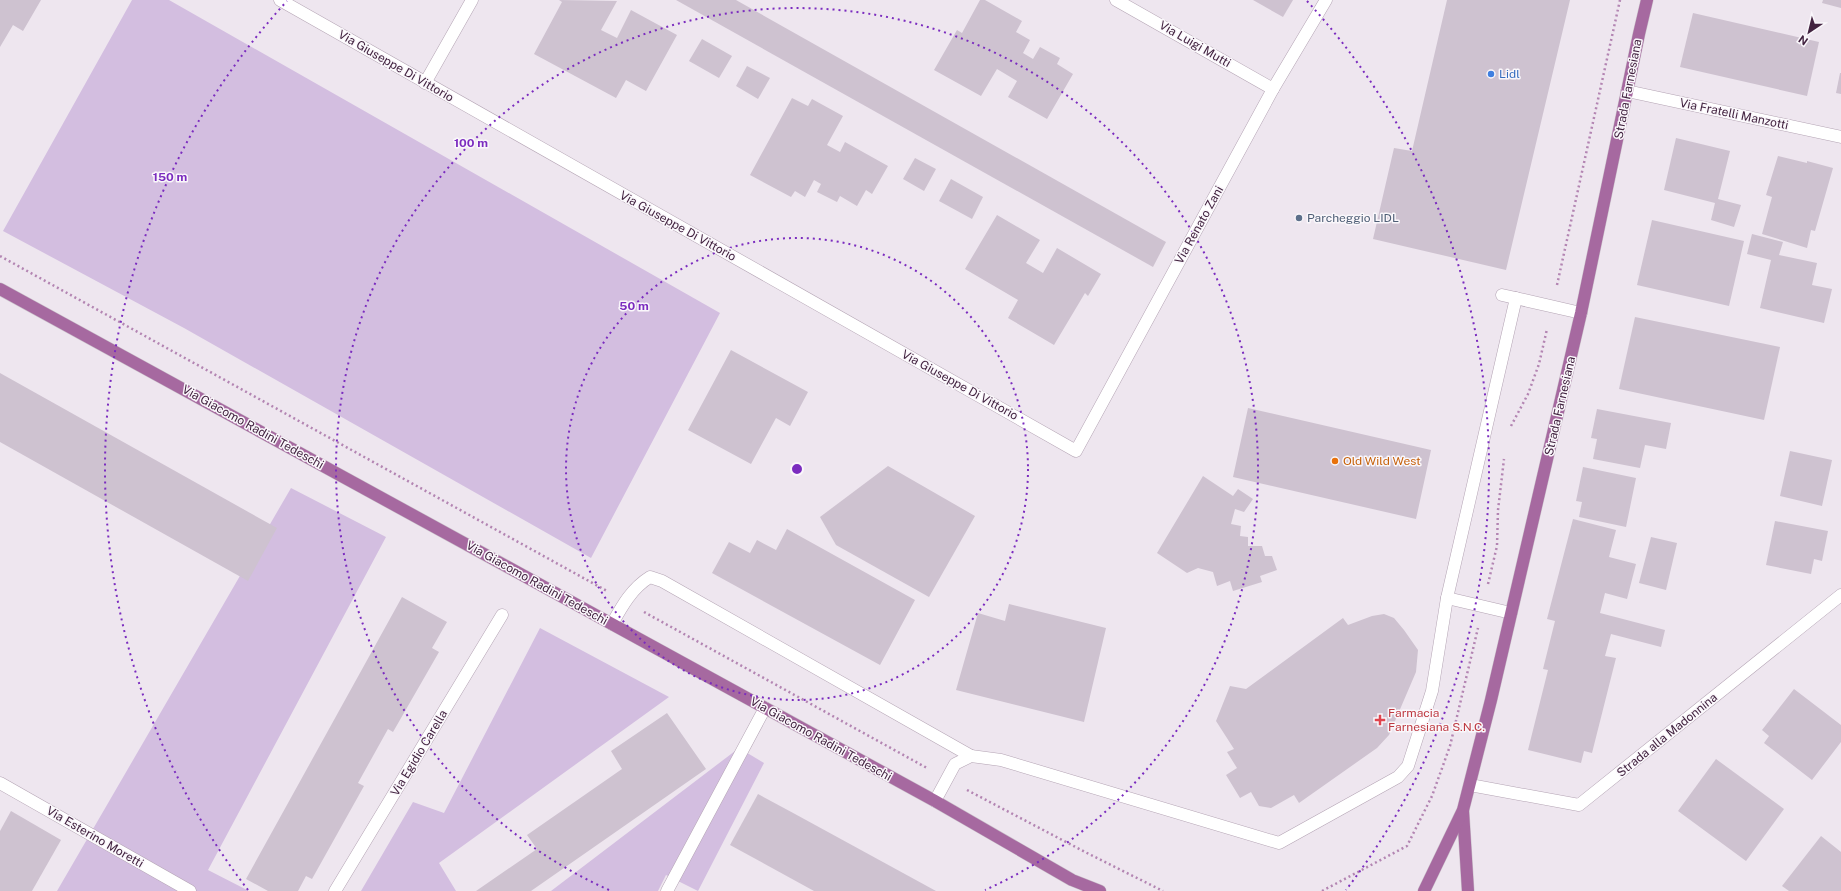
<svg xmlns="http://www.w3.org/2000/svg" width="1841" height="891" font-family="'Public Sans',sans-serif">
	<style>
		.green { fill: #d3bee0 }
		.building { fill: #cec2d0 }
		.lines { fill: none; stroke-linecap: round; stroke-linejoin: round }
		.minor-casing { stroke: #b4a4b4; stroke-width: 13 }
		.major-casing { stroke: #cac1ca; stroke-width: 13 }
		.path { stroke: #b385b2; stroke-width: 2.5; stroke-dasharray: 2 3; stroke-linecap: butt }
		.minor { stroke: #fff; stroke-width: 12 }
		.major { stroke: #a669a0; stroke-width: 12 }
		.ring { fill: none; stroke: #7b2cbf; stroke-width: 2; stroke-dasharray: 2 4 }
		.shop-dot { fill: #3f7fe0; stroke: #faf7fb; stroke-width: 1.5 }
		.service-dot { fill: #5c6f8a; stroke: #faf7fb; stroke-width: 1.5 }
		.food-dot { fill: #e8710a; stroke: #faf7fb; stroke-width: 1.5 }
		.health-dot { fill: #e0444e; stroke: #faf7fb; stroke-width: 1.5 }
		.labels { text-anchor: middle; stroke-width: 3; stroke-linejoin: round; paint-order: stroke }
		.street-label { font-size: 12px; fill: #422340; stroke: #faf7fb }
		.shop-label { font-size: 12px; fill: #366cbe; stroke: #faf7fb; text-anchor: start }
		.service-label { font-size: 12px; fill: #4e5e75; stroke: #faf7fb; text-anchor: start }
		.food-label { font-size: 12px; fill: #c56008; stroke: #faf7fb; text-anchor: start }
		.health-label { font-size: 12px; fill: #be3a42; stroke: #faf7fb; text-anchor: start }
		.centre { fill: #7b2cbf; stroke: #faf7fb; stroke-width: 2 }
		.ring-label { font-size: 12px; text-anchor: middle; font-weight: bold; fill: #7b2cbf; stroke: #faf7fb; stroke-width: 3; stroke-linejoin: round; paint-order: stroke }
	</style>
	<rect width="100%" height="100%" fill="#eee6ef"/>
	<!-- green -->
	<g class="green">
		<polygon points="132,0 169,0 720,313 591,558 184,328 3,231"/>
		<polygon points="291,488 386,537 208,870 249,891 57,891"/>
		<polygon points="540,628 669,697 439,863 456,891 361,891 413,802 444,813"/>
		<polygon points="739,748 764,763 698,891 666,875 658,891 551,891"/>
	</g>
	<!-- building -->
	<g class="building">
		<polygon points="0,0 41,0 23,31 13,25 0,47"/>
		<polygon points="559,0 617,1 601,30 617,38 631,10 677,35 646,91 626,80 616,98 534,54 562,2"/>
		<polygon points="676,0 736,0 1166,242 1153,267"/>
		<polygon points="980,0 985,0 1022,21 1016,32 1030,40 1023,53 1033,59 1040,47 1060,58 1057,64 1073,74 1047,119 1008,97 1017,81 997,69 981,96 934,70 957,30 962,33"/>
		<polygon points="1253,0 1293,0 1283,17"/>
		<polygon points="1447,0 1570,0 1506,270 1373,239 1394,148 1412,151"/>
		<polygon points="1823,0 1841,0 1841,8 1822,3"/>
		<polygon points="1693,13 1819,42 1807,96 1680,67"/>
		<polygon points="702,39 732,56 719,78 689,61"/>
		<polygon points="747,66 770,78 758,99 736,86"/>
		<polygon points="1840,73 1841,73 1841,94 1836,93"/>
		<polygon points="792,98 808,106 812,99 843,116 827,145 840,152 845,142 888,166 872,194 866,190 857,206 840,196 837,202 817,192 821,184 814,180 805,197 795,191 791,197 750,175"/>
		<polygon points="1676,138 1730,151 1718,199 1741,205 1734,227 1711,220 1715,203 1664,190"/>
		<polygon points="1778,156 1807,163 1807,161 1833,168 1815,231 1811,230 1807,248 1762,234 1772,197 1766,195"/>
		<polygon points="915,158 936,169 924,191 903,179"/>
		<polygon points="951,179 983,197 972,219 939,201"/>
		<polygon points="997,215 1040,240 1026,263 1043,273 1057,248 1101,274 1088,296 1085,293 1054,345 1008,318 1018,300 965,269"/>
		<polygon points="1652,220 1744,241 1729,306 1637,285"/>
		<polygon points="1752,234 1783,242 1779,255 1817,263 1812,285 1832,289 1824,323 1760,308 1771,260 1747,254"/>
		<polygon points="1635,317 1780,347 1764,420 1619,389"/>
		<polygon points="731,350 808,392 790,426 776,418 751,464 688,430"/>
		<polygon points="0,373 277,528 248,581 0,442"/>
		<polygon points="1248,408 1431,450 1416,519 1233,477"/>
		<polygon points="1597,409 1671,423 1666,449 1645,445 1640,468 1593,459 1597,439 1591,438"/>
		<polygon points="1790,451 1832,460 1822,506 1780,496"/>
		<polygon points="888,466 975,516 929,597 836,545 820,517"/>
		<polygon points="1583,467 1636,478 1626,527 1579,517 1582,502 1576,501"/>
		<polygon points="1203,476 1233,496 1238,489 1253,499 1244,512 1235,509 1231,524 1241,526 1240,536 1248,537 1248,546 1262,546 1265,556 1272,556 1277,570 1260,576 1262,582 1233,591 1230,581 1217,586 1213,572 1198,568 1187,573 1157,553"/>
		<polygon points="1573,519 1616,530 1609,557 1636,564 1627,599 1605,593 1600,613 1665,630 1661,647 1611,634 1605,656 1616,658 1592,753 1584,751 1581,763 1528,750 1548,670 1543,669 1555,621 1547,619"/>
		<polygon points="1775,521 1828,531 1822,561 1814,559 1811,574 1766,565"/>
		<polygon points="787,529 915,600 880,665 712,573 729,542 750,553 757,540 776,550"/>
		<polygon points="1651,537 1677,543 1666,590 1639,583"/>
		<polygon points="402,597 447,622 432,648 439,652 393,732 388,729 358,783 364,786 312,879 306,876 298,891 268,891 246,879"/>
		<polygon points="1009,604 1106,628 1084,722 956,690 978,613 1005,621"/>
		<polygon points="1384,614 1394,618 1404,630 1418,650 1416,672 1389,735 1377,748 1299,803 1294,795 1271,808 1259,806 1251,792 1240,798 1226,775 1237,768 1227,752 1234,749 1216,721 1230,686 1246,689 1343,618 1348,625 1372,616"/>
		<polygon points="1794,689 1841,725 1841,742 1812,780 1764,743 1769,736 1762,730"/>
		<polygon points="667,713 706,769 531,891 476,891 537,849 527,835 622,769 611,751"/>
		<polygon points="1716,759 1784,809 1746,861 1678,811"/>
		<polygon points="758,794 795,814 936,891 814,891 730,845"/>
		<polygon points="11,811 61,840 32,891 0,891 0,831"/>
		<polygon points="1821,836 1841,852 1841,891 1789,891 1782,886"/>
	</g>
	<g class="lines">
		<defs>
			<g id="minor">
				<polyline points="280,0 1076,451 1273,89 1326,0"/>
				<polyline points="1116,0 1273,89"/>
				<polyline points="425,83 472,0"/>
				<polyline points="1627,91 1841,137"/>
				<polyline points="1502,295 1581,313"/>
				<polyline points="1447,598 1511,613"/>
				<path d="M612,624C622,606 632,588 650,577L662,581L971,756"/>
				<polyline points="0,783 190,891"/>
				<polyline points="1470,785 1579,805 1841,595"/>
				<polyline points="935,801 955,764 971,756 1001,760 1279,843 1398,777 1408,766 1432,691 1447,598 1516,298"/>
				<polyline points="335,891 502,615"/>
				<polyline points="667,891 765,708"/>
			</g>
			<g id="major">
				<polyline points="0,289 935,801 1072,880 1100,891"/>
				<polyline points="1463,811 1468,891"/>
				<polyline points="1424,891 1463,810 1491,700 1581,313 1639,34 1647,0"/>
			</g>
		</defs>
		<!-- minor casing -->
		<use href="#minor" class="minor-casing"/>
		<!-- major casing -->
		<use href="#major" class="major-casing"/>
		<!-- path -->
		<g class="path">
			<polyline points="0,256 607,591"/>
			<polyline points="1557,285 1620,0"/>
			<polyline points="1511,426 1528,394 1539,364 1547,329"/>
			<polyline points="1488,584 1497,546 1498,510 1504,459"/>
			<polyline points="644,612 927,768"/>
			<polyline points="967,790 1087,853 1163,891"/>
			<polyline points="1322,891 1407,846 1432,796 1450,746 1478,628"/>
		</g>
		<!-- minor -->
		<use href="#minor" class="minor"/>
		<!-- major -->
		<use href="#major" class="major"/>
	</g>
	<!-- distance rings -->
	<g class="ring">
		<circle cx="797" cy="469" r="231"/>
		<path d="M609 890A461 461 0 1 1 985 890"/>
		<path d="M248 890A692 692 0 0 1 287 1M1307 1A692 692 0 0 1 1346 890"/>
	</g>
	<!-- markers -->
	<circle class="shop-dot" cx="1491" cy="74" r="4"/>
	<circle class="service-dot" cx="1299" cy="218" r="4"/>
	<circle class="food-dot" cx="1335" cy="461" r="4"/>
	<path class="health-dot" d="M1378 714h4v4h4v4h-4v4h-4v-4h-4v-4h4z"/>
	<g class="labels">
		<!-- street labels -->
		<g class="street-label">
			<text transform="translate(1195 44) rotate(30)" y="4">Via Luigi Mutti</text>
			<text transform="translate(396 66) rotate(30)" y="4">Via Giuseppe Di Vittorio</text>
			<text transform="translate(1628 89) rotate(-79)" y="4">Strada Farnesiana</text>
			<text transform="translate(1734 114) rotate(12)" y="4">Via Fratelli Manzotti</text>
			<text transform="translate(1199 225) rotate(-61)" y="4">Via Renato Zani</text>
			<text transform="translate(678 226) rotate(29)" y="4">Via Giuseppe Di Vittorio</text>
			<text transform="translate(960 385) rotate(29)" y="4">Via Giuseppe Di Vittorio</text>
			<text transform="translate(1560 406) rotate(-77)" y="4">Strada Farnesiana</text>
			<text transform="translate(253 427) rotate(29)" y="4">Via Giacomo Radini Tedeschi</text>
			<text transform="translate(537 583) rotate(29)" y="4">Via Giacomo Radini Tedeschi</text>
			<text transform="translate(1667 735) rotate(-39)" y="4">Strada alla Madonnina</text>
			<text transform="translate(821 739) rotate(29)" y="4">Via Giacomo Radini Tedeschi</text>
			<text transform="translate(419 753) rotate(-59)" y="4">Via Egidio Carella</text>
			<text transform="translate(95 837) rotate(30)" y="4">Via Esterino Moretti</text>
		</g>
		<!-- shop labels -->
		<g class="shop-label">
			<text x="1499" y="78">Lidl</text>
		</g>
		<!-- service labels -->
		<g class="service-label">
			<text x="1307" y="222">Parcheggio LIDL</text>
		</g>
		<!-- food labels -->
		<g class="food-label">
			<text x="1343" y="465">Old Wild West</text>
		</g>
		<!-- health labels -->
		<g class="health-label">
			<text x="1388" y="717">Farmacia<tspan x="1388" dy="14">Farnesiana S.N.C.</tspan></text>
		</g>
	</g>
	<circle cx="797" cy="469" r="6" class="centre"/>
	<g class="ring-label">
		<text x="471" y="147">100 m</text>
		<text x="170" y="181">150 m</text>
		<text x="634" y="310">50 m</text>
	</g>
	<!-- north arrow -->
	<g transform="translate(1809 32) rotate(215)" stroke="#faf7fb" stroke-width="3" paint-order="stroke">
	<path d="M0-3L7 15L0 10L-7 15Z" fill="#422340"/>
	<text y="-6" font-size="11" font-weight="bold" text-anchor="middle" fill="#422340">N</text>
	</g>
</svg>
